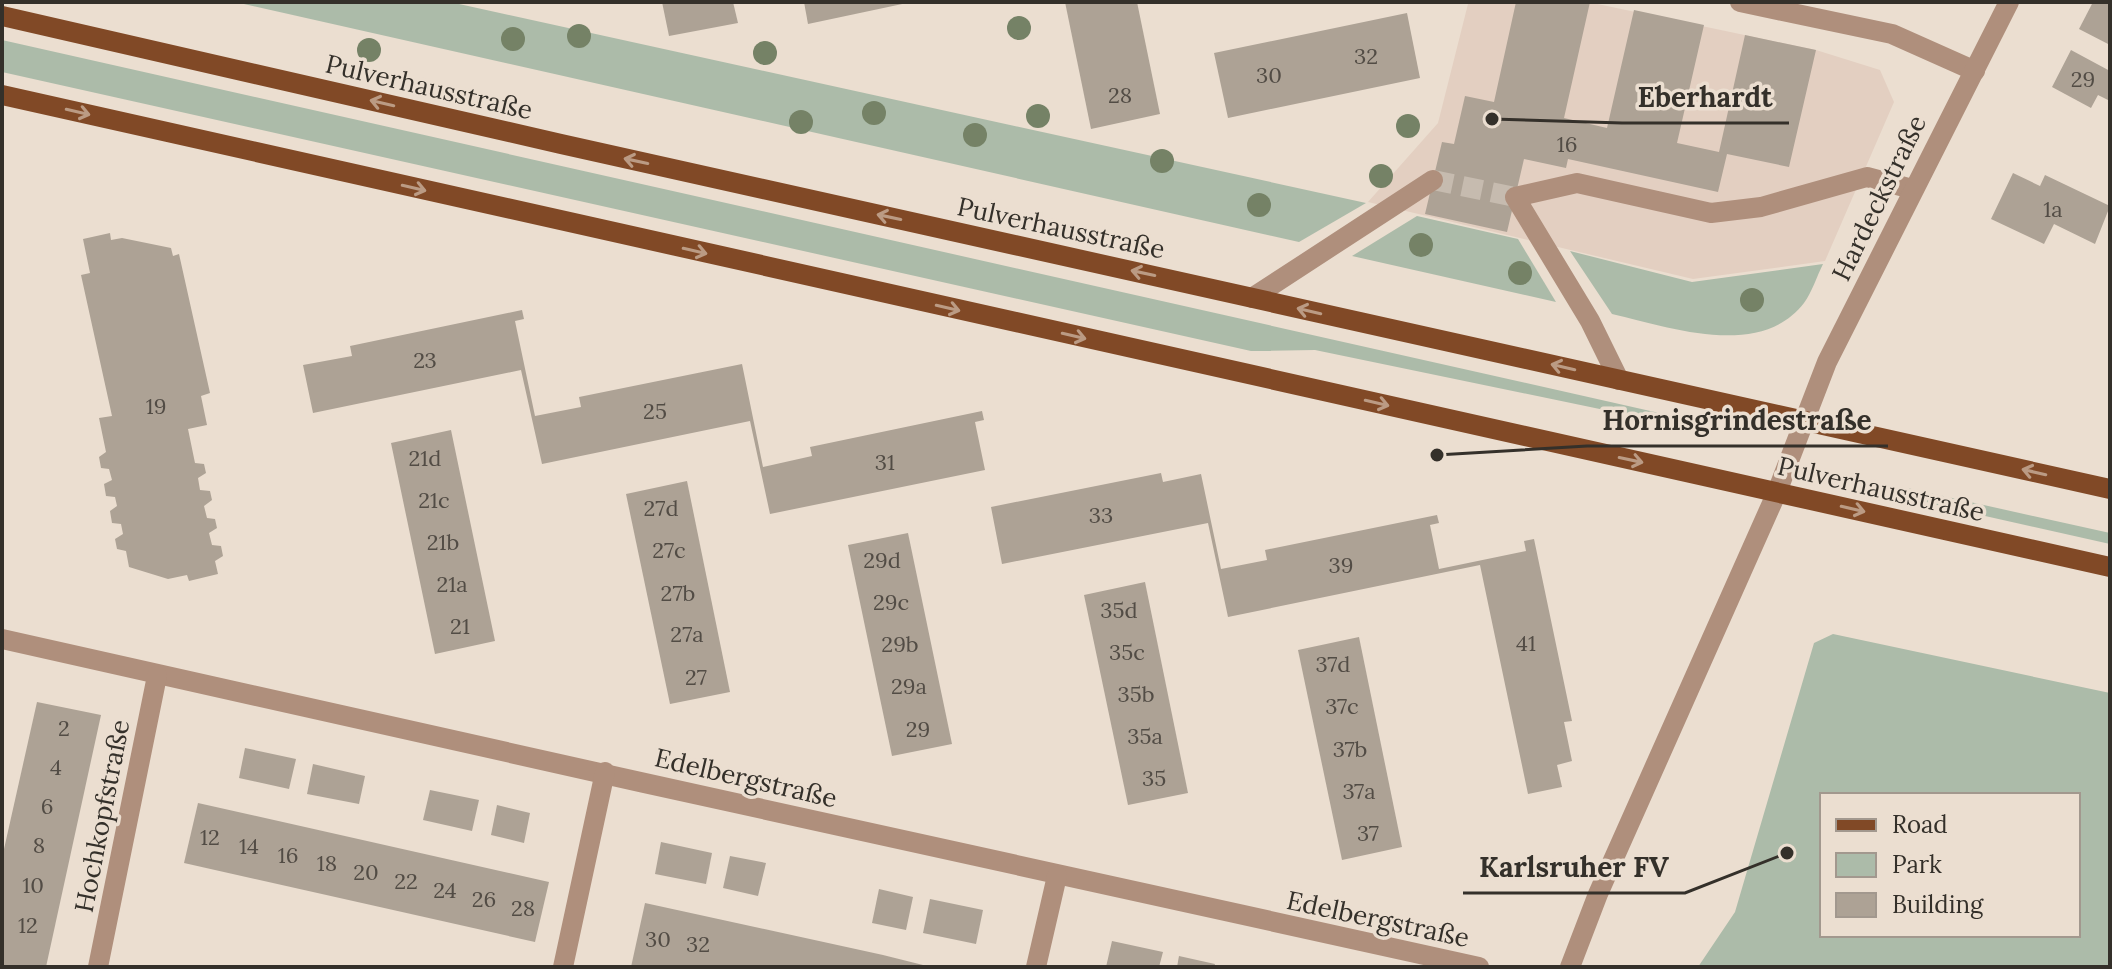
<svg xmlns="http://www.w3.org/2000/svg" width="2112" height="969" font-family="Lora,serif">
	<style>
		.commercial { fill: #e3cfc1 }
		.green { fill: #acbba9; fill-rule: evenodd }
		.building { fill: #ada295 }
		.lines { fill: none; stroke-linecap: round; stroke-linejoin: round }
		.minor-tunnel { stroke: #c6bbaf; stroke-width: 20; stroke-dasharray: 20 10; stroke-linecap: butt }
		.minor { stroke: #af8f7c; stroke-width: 20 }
		.major { stroke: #814926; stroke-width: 20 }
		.tree { fill: #758266 }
		.oneway { stroke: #bb9b84 }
		.labels { text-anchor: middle; stroke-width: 7; stroke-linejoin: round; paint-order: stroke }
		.number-label { font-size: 22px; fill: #524c45 }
		.street-label { font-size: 26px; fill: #34302a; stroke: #ebded0 }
		.leader { fill: none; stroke: #34302a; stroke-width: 3 }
		.callout-dot { fill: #34302a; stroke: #ebded0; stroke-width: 3 }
		.callout-label { font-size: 28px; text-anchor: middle; font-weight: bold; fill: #34302a; stroke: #ebded0; stroke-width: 7; stroke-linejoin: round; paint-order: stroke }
	</style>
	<rect width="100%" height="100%" fill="#ebded0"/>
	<!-- commercial -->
	<polygon class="commercial" points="1473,2 1588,2 1816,50 1880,70 1894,102 1825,261 1693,279 1368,202 1438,123 1468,4"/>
	<!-- green -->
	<g class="green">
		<polygon points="235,2 450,2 1366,203 1299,242"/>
		<polygon points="2,40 1668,415 1667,423 1315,350 1251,351 2,72"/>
		<polygon points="1417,216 1518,239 1556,302 1352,256"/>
		<path d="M1570,251L1692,282L1823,264C1817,276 1812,292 1804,303C1760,360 1669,327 1612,314Z"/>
		<polygon points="1907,488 2110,533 2110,544 1905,498"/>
		<path d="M1833,634L2110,693V967H1698L1735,912L1814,643ZM2078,795V935H1822V795Z"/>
	</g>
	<!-- building -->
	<g class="building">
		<polygon points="662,2 733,2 738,23 669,36"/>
		<polygon points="804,2 907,2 907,3 808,24"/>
		<polygon points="1065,2 1137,2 1160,114 1091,129"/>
		<polygon points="1516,2 1590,2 1564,118 1607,128 1634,10 1704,25 1677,143 1719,152 1745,35 1816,50 1789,167 1727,154 1718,192 1568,159 1566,168 1524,159 1507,232 1425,214 1442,142 1454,144 1465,96 1494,102"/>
		<polygon points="2093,2 2110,2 2110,45 2079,29"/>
		<polygon points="1407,13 1420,78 1228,118 1214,53"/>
		<polygon points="2071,50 2110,71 2110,101 2098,95 2091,108 2052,87"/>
		<polygon points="2013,173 2040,186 2045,175 2110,206 2095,244 2054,224 2044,244 1991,219"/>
		<polygon points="110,233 111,240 122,238 171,248 173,256 179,254 210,393 201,396 207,425 188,429 195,463 204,464 206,473 198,478 200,490 210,491 212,500 204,506 207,518 215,519 217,528 209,533 212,545 221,546 223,556 215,561 218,574 189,581 187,575 168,579 129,567 126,551 117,549 115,539 123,534 121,524 112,523 110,511 117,506 115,497 106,496 104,484 112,480 109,469 101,468 99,457 106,452 99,418 112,416 81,275 90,273 83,239"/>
		<polygon points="522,310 524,319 515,321 535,416 581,407 579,397 742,364 763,467 812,456 810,447 982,411 984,420 975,422 985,470 770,514 750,421 542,464 521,370 313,413 303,365 352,356 350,346"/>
		<polygon points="451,430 495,641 435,654 391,443"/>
		<polygon points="1161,473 1163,482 1201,474 1221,569 1267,560 1265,550 1437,515 1439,523 1430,525 1439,569 1526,551 1524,541 1534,539 1572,721 1564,722 1572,761 1557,765 1562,787 1528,794 1480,565 1228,617 1208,523 1002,564 991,507"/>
		<polygon points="687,481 730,692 670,704 626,494"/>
		<polygon points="908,533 952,744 892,756 848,545"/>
		<polygon points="1145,582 1188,793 1128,805 1084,595"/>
		<polygon points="1359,637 1402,847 1342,860 1298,650"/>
		<polygon points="37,702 101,715 46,967 2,967 2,858"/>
		<polygon points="245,748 296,759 289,789 239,778"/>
		<polygon points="313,764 365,776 359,804 307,794"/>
		<polygon points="430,790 479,800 472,831 423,820"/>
		<polygon points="198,803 549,882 535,942 184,863"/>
		<polygon points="497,805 530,813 524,843 491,835"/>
		<polygon points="661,842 712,853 706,884 655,874"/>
		<polygon points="730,856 766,863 758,896 723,888"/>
		<polygon points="879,889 913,897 906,930 872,923"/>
		<polygon points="930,899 983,910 976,944 923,933"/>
		<polygon points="645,903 883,955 931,967 631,967"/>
		<polygon points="1112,941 1163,952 1159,967 1106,967"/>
		<polygon points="1179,956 1215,964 1214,967 1177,967"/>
	</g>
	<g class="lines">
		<!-- minor-tunnel -->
		<polyline class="minor-tunnel" points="1433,180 1515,197"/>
		<!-- minor -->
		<g class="minor">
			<polyline points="1740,2 1892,34 1975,71"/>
			<polyline points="1252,298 1433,180"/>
			<polyline points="1619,380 1590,321 1515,197 1577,183 1711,213 1761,207 1867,177 1912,189"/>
			<path d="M2,639C494,751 986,858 1479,967"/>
			<polyline points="98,967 157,676"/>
			<polyline points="563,967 605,772"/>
			<polyline points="1036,967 1057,876"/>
			<polyline points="1570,967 1598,894 1777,492 1827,362 2009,2"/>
		</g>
		<!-- major -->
		<g class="major">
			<polyline points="2,16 561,144 2110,489"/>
			<polyline points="2,95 2110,567"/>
		</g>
	</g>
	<!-- trees -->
	<g class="tree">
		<circle cx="1019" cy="28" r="12"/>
		<circle cx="579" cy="36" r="12"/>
		<circle cx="513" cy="39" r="12"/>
		<circle cx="369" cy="50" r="12"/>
		<circle cx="765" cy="53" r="12"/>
		<circle cx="874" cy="113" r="12"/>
		<circle cx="1038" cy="116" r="12"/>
		<circle cx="801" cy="122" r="12"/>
		<circle cx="1408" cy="126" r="12"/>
		<circle cx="975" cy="135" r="12"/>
		<circle cx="1162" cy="161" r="12"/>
		<circle cx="1381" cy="176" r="12"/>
		<circle cx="1259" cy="205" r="12"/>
		<circle cx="1421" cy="245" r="12"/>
		<circle cx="1520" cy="273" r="12"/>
		<circle cx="1752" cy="300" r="12"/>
	</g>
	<!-- one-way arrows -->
	<defs><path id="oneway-shaft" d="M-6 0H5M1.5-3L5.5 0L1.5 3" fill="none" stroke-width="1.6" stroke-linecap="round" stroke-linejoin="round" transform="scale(2)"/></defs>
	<g class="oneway">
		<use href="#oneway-shaft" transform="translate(382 103) rotate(-167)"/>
		<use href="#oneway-shaft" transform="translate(78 112) rotate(13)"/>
		<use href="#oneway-shaft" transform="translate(636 161) rotate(-168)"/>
		<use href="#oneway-shaft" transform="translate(414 188) rotate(13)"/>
		<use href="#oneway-shaft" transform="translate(889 217) rotate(-168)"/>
		<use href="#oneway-shaft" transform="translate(695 251) rotate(13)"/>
		<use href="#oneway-shaft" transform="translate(1143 273) rotate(-168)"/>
		<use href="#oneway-shaft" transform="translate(948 308) rotate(13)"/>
		<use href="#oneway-shaft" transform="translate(1309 311) rotate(-167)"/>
		<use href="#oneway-shaft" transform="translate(1074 336) rotate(13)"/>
		<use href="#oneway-shaft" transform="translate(1563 367) rotate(-167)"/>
		<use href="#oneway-shaft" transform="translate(1377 403) rotate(13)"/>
		<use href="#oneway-shaft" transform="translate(1631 460) rotate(12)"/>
		<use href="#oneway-shaft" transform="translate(2034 472) rotate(-167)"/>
		<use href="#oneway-shaft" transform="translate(1853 509) rotate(13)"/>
	</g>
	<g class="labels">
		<!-- number labels -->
		<g class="number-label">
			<text x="1366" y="64">32</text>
			<text x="1269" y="83">30</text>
			<text x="2083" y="87">29</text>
			<text x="1120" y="103">28</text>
			<text x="1567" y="152">16</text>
			<text x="2053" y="217">1a</text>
			<text x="425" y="368">23</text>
			<text x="156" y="414">19</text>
			<text x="655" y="419">25</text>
			<text x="425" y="466">21d</text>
			<text x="885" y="470">31</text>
			<text x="434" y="508">21c</text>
			<text x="661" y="516">27d</text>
			<text x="1101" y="523">33</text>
			<text x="443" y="550">21b</text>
			<text x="669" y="558">27c</text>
			<text x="882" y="568">29d</text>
			<text x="1341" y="573">39</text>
			<text x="452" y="592">21a</text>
			<text x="678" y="601">27b</text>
			<text x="891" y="610">29c</text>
			<text x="1119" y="618">35d</text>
			<text x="460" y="634">21</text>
			<text x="687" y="642">27a</text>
			<text x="1526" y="651">41</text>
			<text x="900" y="652">29b</text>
			<text x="1127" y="660">35c</text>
			<text x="1333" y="672">37d</text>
			<text x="696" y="685">27</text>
			<text x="909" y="694">29a</text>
			<text x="1136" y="702">35b</text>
			<text x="1342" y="714">37c</text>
			<text x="64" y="736">2</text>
			<text x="918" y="737">29</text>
			<text x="1145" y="744">35a</text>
			<text x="1350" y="757">37b</text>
			<text x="56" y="775">4</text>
			<text x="1154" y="786">35</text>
			<text x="1359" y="799">37a</text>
			<text x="47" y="814">6</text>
			<text x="1368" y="841">37</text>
			<text x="210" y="845">12</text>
			<text x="39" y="853">8</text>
			<text x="249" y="854">14</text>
			<text x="288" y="863">16</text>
			<text x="327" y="871">18</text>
			<text x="366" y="880">20</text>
			<text x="406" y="889">22</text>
			<text x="33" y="893">10</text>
			<text x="445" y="898">24</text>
			<text x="484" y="907">26</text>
			<text x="523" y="916">28</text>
			<text x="28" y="933">12</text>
			<text x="658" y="947">30</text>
			<text x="698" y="952">32</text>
		</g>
		<!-- street labels -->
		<g class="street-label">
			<text transform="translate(429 87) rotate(13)" y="9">Pulverhausstraße</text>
			<text transform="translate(1879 198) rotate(-64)" y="9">Hardeckstraße</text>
			<text transform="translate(1061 228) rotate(12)" y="9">Pulverhausstraße</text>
			<text transform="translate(1881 489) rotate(13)" y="9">Pulverhausstraße</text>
			<text transform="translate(746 778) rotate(13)" y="9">Edelbergstraße</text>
			<text transform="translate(102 816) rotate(-79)" y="9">Hochkopfstraße</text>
			<text transform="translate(1378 919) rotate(12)" y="9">Edelbergstraße</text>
		</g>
	</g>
	<!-- callouts -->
	<path class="leader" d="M1492 119L1622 123H1789M1437 455L1587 446H1888M1787 853L1685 893H1463"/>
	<g class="callout-dot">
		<circle cx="1492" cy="119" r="8"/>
		<circle cx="1437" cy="455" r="8"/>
		<circle cx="1787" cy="853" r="8"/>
	</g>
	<g class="callout-label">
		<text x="1705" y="107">Eberhardt</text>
		<text x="1737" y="430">Hornisgrindestraße</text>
		<text x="1574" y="877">Karlsruher FV</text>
	</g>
	<!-- border -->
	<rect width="2112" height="969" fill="none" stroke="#34302a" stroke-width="8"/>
	<!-- legend -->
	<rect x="1820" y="793" width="260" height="144" fill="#ebded0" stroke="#a2988e" stroke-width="2"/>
	<rect x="1836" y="819" width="40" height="12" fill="#814926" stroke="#a2988e" stroke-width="2"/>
	<text x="1892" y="833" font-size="24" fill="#34302a">Road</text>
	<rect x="1836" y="853" width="40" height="24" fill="#acbba9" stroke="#a2988e" stroke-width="2"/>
	<text x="1892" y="873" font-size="24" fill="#34302a">Park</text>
	<rect x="1836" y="893" width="40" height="24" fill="#ada295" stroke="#a2988e" stroke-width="2"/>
	<text x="1892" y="913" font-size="24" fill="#34302a">Building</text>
</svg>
